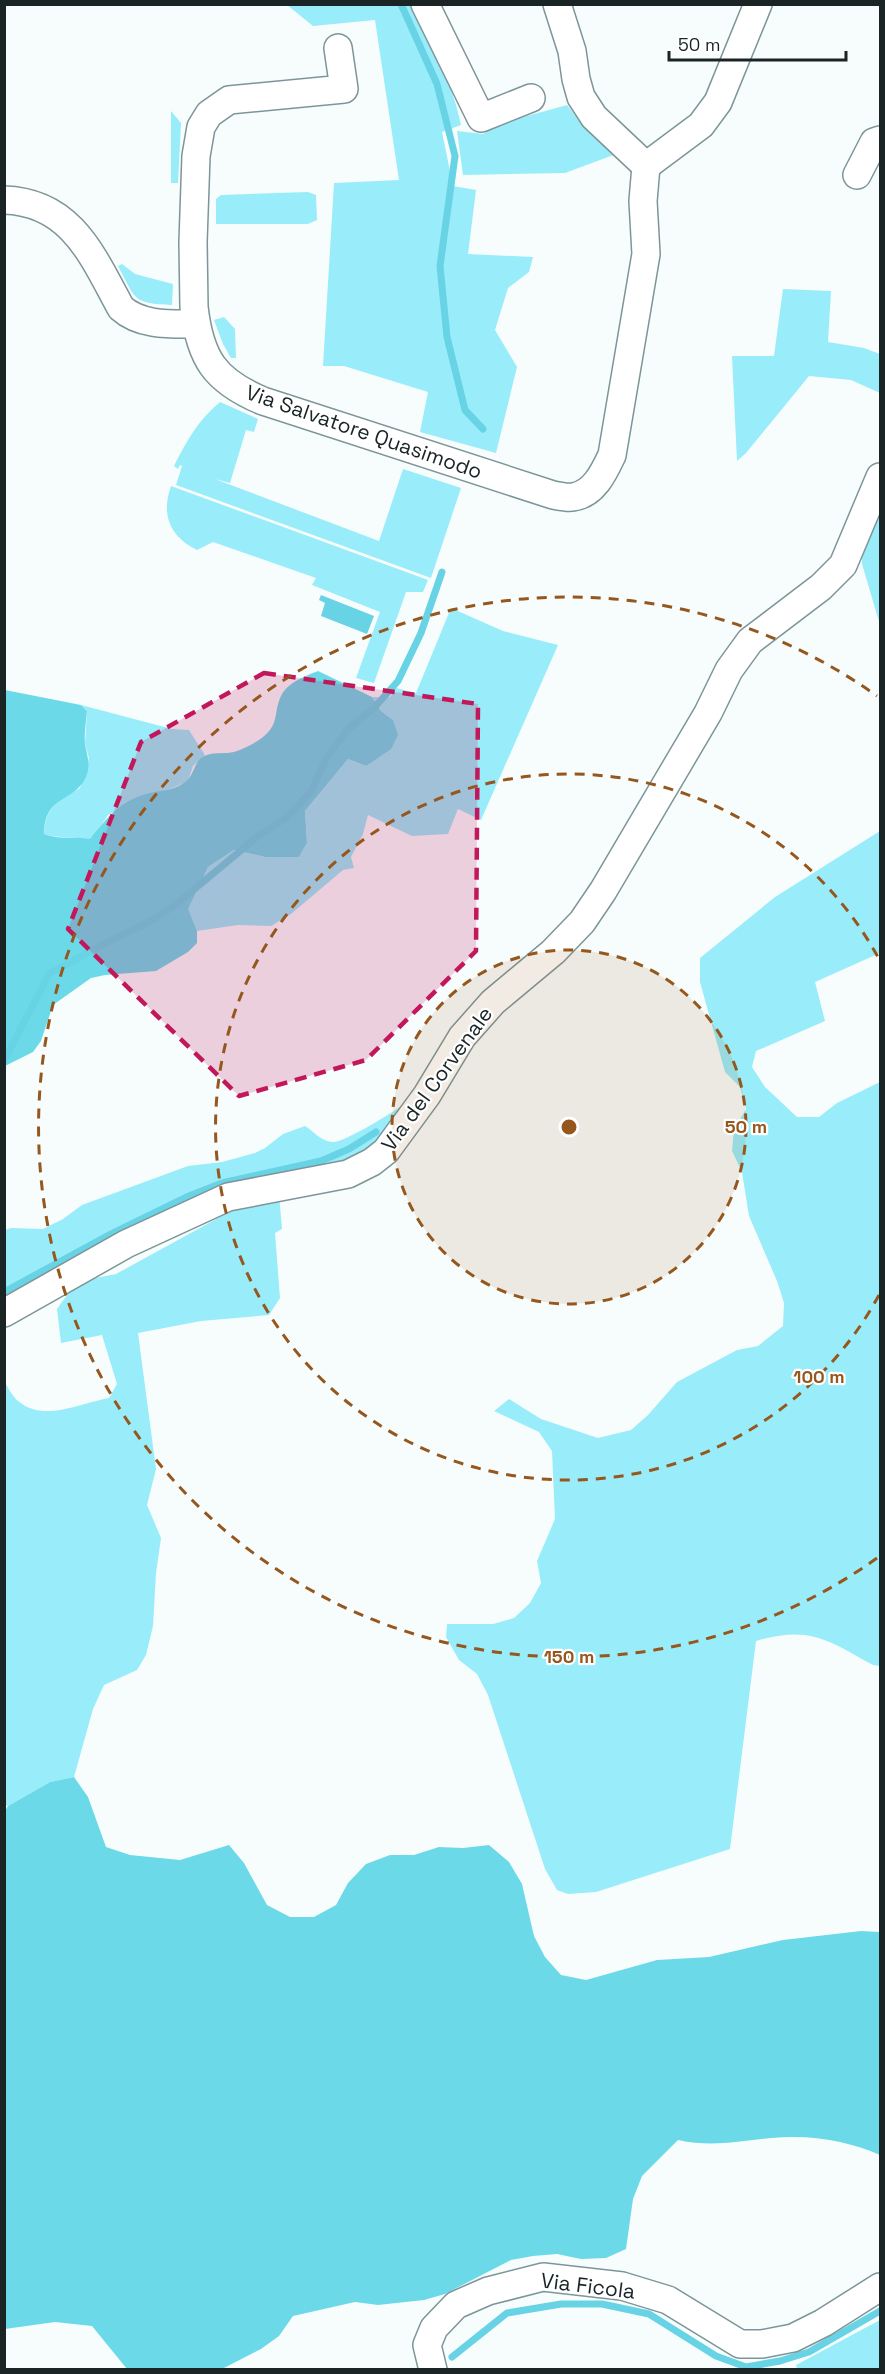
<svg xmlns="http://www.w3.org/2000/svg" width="885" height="2374" font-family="'Space Grotesk',sans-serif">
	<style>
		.green { fill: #99ecf9 }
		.forest { fill: #6cd9e9 }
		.water { fill: #67d3e4 }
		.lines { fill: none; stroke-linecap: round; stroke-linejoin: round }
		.stream { stroke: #67d3e4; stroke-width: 7 }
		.minor-casing { stroke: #7d9599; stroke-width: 30 }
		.minor { stroke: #fff; stroke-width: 27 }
		.marked { fill: #c2185b; fill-opacity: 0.2; stroke: #c2185b; stroke-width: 4.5; stroke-dasharray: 12 8; stroke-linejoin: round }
		.ring { fill: none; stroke: #95571d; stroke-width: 3; stroke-dasharray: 10 8 }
		.labels { text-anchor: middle; stroke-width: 4.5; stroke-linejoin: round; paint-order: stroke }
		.street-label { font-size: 21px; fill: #1a2425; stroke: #fff }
		.centre { fill: #95571d; stroke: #fff; stroke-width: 3 }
		.ring-label { font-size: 18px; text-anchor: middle; font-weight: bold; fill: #95571d; stroke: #fff; stroke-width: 4.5; stroke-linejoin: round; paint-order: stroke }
	</style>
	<rect width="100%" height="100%" fill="#f7fdfd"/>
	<!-- green -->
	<g class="green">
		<path d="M287,5H412C431,45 452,81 461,125L442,132L453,186L476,190L468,254L533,257L529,272L508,288L495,330L517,367L496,453L420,432L428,392L344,366H323L334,183L399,180L375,20L313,26Z"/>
		<polygon points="567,105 582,125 616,154 565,173 463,175 457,131 483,134 498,124"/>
		<polygon points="171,111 181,123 178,183 171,183"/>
		<polygon points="308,192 316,195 317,220 308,224 216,224 216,199 221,195"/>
		<path d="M122,264L135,274L173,284L172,305C132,303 137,301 118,266Z"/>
		<polygon points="783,289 831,291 828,342 864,348 880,354 880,393 851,380 809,376 746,453 737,461 732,356 774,356"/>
		<polygon points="224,317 235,329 236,358 231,358 223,344 214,320"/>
		<path d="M220,402L258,419L254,432L246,430L230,483L215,479L379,541L403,469L461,488L431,578L176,485L182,466L180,465L178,469L174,466C186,442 198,420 220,402Z"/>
		<path d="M171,486L428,580L423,592H406L374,683L356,678L380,612L312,585L316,578L213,542L197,550C169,536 161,514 171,486Z"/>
		<polygon points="880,498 880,625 862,564 862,542"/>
		<polygon points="451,608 503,631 558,645 481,820 458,809 448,834 412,836 368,815 363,834 351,857 354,868 343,870 291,914 271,926 238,925 197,931 187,909 208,867 234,850 265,857 299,857 307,843 305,811 348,759 366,766 393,720 381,711 372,697 390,697 396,688 416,693"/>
		<path d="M81,705L172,729L189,730L205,755L193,766L188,781L162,793L148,794L108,815L91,840C75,836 60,839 44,834C45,808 58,800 80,788L89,758L85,743L87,711Z"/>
		<path d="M880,831V953L815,982L825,1021L756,1051L752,1067L765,1087L797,1117H819L837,1103L880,1082V1666L873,1665C828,1640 809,1625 756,1641L730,1849L596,1892L568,1894L557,1890L545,1869L488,1695L477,1674L459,1660L446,1637L447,1624H493L514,1618L530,1603L541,1583L537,1561L555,1519L552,1451L539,1432L494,1411L509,1399L541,1419L598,1438L631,1430L648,1415L677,1382L737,1350L758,1346L783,1326L784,1303L777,1281L749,1216L742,1172L732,1151L734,1129L746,1109L740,1087L725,1072L700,982V958L775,897Z"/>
		<path d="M404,1104L378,1142L356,1162L232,1183L5,1307V1230L11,1228L43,1229L63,1219L82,1205L188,1166L222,1162L255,1153L265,1148L283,1134L305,1126C313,1131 322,1142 333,1142C345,1142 394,1112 404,1104Z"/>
		<path d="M279,1194L282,1229L275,1233L280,1298L269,1315L201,1321L138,1333L156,1469L147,1505L161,1538L156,1573L153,1626L146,1655L137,1670L104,1685L93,1709L74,1777L50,1782L8,1806L4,1805V1381C8,1387 12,1396 18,1401C44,1423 80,1403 109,1398L117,1384L102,1335L61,1343L57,1309C77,1280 82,1281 116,1274L240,1206Z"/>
		<polygon points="880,2320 880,2369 797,2369 796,2365"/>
	</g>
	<!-- forest -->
	<g class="forest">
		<path d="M318,671L372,697L381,711L393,720L398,735L391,749L366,766L348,759L305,811L307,843L299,857H265L234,850L208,867L188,909L197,931V943L188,952L156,971L105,975L91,978L53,1005L41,1041L33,1052L5,1066V690L81,705L87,711C86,722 84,734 85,744C87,755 91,765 86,777C74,803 45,794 44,834C60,840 75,836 90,839C108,817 117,803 146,794C160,790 172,792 185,782C195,776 193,759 207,755C215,752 226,754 234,752C243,749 256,743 263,737C280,723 273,713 281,696C287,683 305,676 318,671Z"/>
		<path d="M74,1777L88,1797L106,1847L130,1855L180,1860L229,1845L244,1863L267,1905L290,1917H314L336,1905L348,1883L366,1864L390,1855H414L439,1847L463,1848L489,1845L509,1862L522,1884L534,1936L545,1957L561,1975L586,1980L657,1960L709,1957L783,1940L861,1931L880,1932V2155C854,2143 819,2136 789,2137C749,2138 719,2149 678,2140L642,2176L633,2199L626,2249L606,2258L581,2259L557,2254L533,2256L511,2260L445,2294L424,2300L378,2305L355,2302L293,2316L279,2336L261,2349L222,2369H127L92,2326L55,2322L5,2329V1811L8,1806L50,1782Z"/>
	</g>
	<!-- water -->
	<polygon class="water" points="321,595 374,616 367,634 321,616 325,603 319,600"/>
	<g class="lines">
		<!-- stream -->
		<g class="stream">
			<polyline points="401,4 437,84 455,156 440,266 447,337 465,410 483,429"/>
			<polyline points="4,1061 49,974 111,940 144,925 174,906 257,837 286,818 311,792 326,759 347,730 374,708 398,681 421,633 442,572"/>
			<polyline points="4,1292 109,1235 189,1196 222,1183 321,1161 349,1149 376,1132"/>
			<polyline points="452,2357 507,2313 561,2304 602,2304 649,2314 716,2356 746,2367 780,2361 809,2352 880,2311"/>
		</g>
		<defs>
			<g id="minor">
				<polyline points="425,4 481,118 531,98"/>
				<polyline points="557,4 572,51 576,79 581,97 594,117 646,166"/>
				<path d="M338,48L344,89L229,100L209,114L201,127L196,156L193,242L194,307C200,359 215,381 263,401L553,495C559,496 567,498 573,497C594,494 604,472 612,455L646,254L643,201L646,166L701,125L718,102L758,4"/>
				<polyline points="857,175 874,142 880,140"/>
				<path d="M4,200C72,202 93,257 121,308C141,326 171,324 196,324"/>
				<polyline points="4,1313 126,1244 228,1197 348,1174 372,1162 386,1151 427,1095 462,1037 493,1002 553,952 582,922 603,891 708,713 729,670 750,641 821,587 843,565 880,477"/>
				<polyline points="433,2370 427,2345 434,2328 456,2305 488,2291 543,2277 622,2286 668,2300 740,2344 762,2344 793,2338 823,2323 880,2287"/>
			</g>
		</defs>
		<!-- minor casing -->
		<use href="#minor" class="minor-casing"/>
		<!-- minor -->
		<use href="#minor" class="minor"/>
	</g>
	<!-- marked area -->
	<path class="marked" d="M264,673L478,704L476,951L366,1060L239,1096L68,929L141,742Z"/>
	<!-- distance rings -->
	<circle cx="569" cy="1127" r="177" fill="#95571d" fill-opacity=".12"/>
	<g class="ring">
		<circle cx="569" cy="1127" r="177"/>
		<path d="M879 1295A353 353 0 1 1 879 959"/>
		<path d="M877 1558A530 530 0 1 1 877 696"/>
	</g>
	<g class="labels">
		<!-- street labels -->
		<g class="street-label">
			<text transform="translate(364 432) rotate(19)" y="7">Via Salvatore Quasimodo</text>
			<text transform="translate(437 1079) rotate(-54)" y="7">Via del Corvenale</text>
			<text transform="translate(588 2286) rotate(7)" y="7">Via Ficola</text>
		</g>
	</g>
	<circle cx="569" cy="1127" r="9" class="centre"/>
	<g class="ring-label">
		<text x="746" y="1133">50 m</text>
		<text x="819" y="1383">100 m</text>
		<text x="569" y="1663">150 m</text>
	</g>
	<!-- border -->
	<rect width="885" height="2374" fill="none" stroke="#1a2425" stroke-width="12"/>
	<!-- scale -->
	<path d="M669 51v9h177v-9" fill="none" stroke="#1a2425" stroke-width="3"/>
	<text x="678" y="51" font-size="18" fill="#1a2425" stroke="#ffffff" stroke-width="4.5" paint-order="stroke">50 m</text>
</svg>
